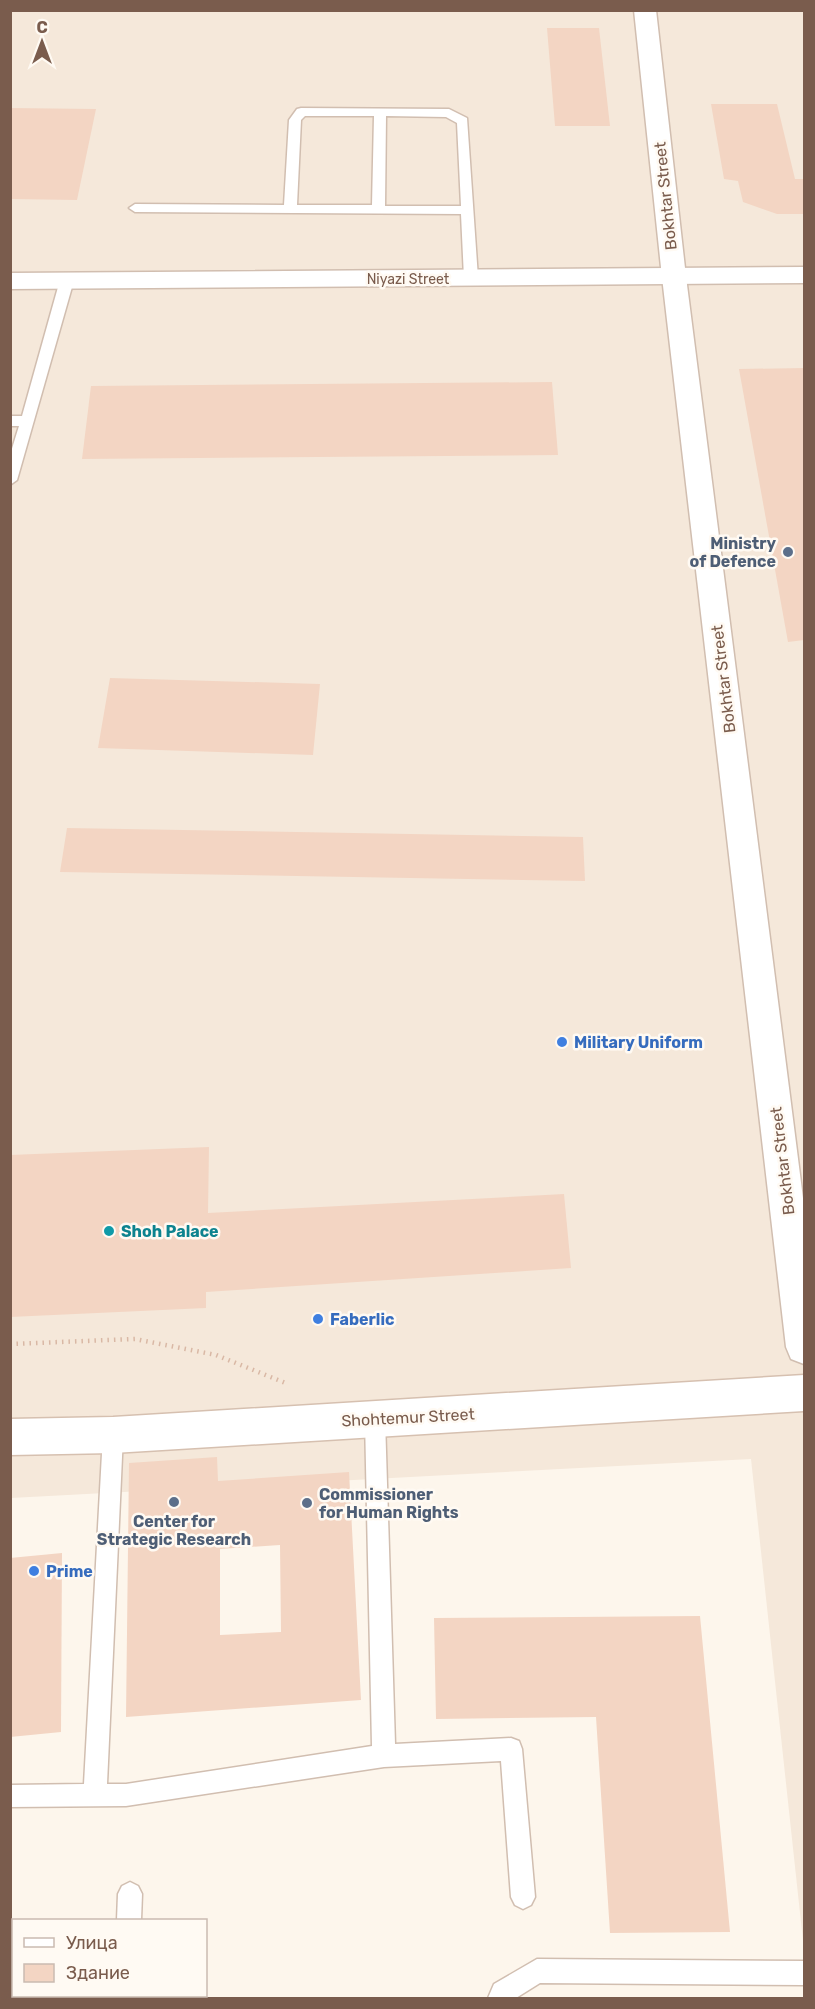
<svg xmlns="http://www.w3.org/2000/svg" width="815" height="2009" font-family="Rubik,sans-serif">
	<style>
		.residential { fill: #f5e8da }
		.building { fill: #f3d5c3; fill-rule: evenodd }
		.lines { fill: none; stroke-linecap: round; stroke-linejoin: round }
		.service-casing { stroke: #d1beb0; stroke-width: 3 }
		.minor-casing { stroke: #d1beb0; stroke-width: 3 }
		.tertiary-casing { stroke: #d1beb0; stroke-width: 3 }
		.secondary-casing { stroke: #d6c0b0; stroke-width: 3 }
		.path { stroke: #d9b8a5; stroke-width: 4.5; stroke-dasharray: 1.5 5; stroke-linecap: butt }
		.service { fill: #fff; fill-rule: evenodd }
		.minor { fill: #fff; fill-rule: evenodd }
		.tertiary { fill: #fff; fill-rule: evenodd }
		.secondary { fill: #fff; fill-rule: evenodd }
		.service-dot { fill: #5c6f8a; stroke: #fffaf3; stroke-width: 2 }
		.shop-dot { fill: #3f7fe0; stroke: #fffaf3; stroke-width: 2 }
		.culture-dot { fill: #0f9aa8; stroke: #fffaf3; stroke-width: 2 }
		.labels { text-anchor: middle; stroke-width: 5; stroke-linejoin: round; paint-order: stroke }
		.far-street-label { font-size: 14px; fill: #7a5c4d; stroke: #fffaf3 }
		.street-label { font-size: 16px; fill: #7a5c4d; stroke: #fffaf3 }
		.service-label { font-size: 16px; font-weight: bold; fill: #4e5e75; stroke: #fffaf3; text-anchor: end }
		.shop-label { font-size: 16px; font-weight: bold; fill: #366cbe; stroke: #fffaf3; text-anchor: start }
		.culture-label { font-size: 16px; font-weight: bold; fill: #0d838f; stroke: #fffaf3; text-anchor: start }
	</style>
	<rect width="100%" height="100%" fill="#fdf6ec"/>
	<!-- residential -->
	<polygon class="residential" points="11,11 804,11 804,1950 751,1459 11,1498"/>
	<!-- building -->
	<g class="building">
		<polygon points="547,28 599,28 610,126 555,126"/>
		<polygon points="711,104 777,104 795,179 804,179 804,214 777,214 743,202 738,181 724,179"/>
		<polygon points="10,108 96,109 77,200 10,199"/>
		<polygon points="804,368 804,640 788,642 739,369"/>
		<polygon points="552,382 558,455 82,459 91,386"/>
		<polygon points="110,678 320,684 313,755 98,748"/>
		<polygon points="67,828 583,837 585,881 60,872"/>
		<polygon points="209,1147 208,1213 564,1194 571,1268 206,1292 206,1308 10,1317 10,1155"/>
		<path d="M217,1457L218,1481L349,1472L361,1700L126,1717L129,1463ZM280,1545L281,1632L220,1635V1549Z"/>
		<polygon points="62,1553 61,1732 10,1737 10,1558"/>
		<polygon points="700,1616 730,1932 610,1933 596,1717 436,1719 434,1618"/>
	</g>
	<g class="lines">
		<defs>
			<g id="service">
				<path d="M301,108L449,109L467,118L478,278L476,281H466L464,278L461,214L135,212L129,208L135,204L284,205L289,120L297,109ZM305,116H374L372,205H297L301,120ZM386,116L446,117L457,123L461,206H385Z"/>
				<polygon points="67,276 74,280 17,480 10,485 10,455 19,426 10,426 10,416 22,416 60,280"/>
				<polygon points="375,1409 382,1412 385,1419 395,1744 511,1738 519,1741 522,1749 535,1897 531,1905 523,1909 515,1905 511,1897 501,1761 384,1767 126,1806 10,1807 10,1785 84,1784 103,1435 106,1428 113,1425 120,1428 123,1435 107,1784 126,1784 372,1746 365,1419 368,1412"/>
				<polygon points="130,1882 138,1886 142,1894 141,1920 117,1920 118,1894 122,1886"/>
				<polygon points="537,1959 804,1961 804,1985 540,1983 516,1998 488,1998 494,1984"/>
				<rect x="112" y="1996" width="24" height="2"/>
			</g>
			<polygon id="minor" points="804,267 804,283 10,289 10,273"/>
			<polygon id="tertiary" points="634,10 656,10 686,277 804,1206 804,1364 791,1359 786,1347 662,277"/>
			<polygon id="secondary" points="804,1375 804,1411 113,1453 10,1455 10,1419 113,1417"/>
		</defs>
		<!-- service casing -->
		<use href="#service" class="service-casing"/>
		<!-- minor casing -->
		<use href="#minor" class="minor-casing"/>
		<!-- tertiary casing -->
		<use href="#tertiary" class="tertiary-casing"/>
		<!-- secondary casing -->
		<use href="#secondary" class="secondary-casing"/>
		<!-- path -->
		<polyline class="path" points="10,1344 135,1339 216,1355 288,1384"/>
		<!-- service -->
		<use href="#service" class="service"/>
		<!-- minor -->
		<use href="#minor" class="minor"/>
		<!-- tertiary -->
		<use href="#tertiary" class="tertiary"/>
		<!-- secondary -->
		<use href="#secondary" class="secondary"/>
	</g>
	<!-- markers -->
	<g class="service-dot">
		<circle cx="788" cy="552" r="6"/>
		<circle cx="174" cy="1502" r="6"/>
		<circle cx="307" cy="1503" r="6"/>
	</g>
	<g class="shop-dot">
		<circle cx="562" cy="1042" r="6"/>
		<circle cx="318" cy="1319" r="6"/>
		<circle cx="34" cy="1571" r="6"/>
	</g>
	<circle class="culture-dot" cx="109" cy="1231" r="6"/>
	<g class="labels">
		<!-- far-street labels -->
		<g class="far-street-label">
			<text x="408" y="284">Niyazi Street</text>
		</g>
		<!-- street labels -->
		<g class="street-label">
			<text transform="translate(665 196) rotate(-96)" y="6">Bokhtar Street</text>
			<text transform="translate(723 679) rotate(-97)" y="6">Bokhtar Street</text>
			<text transform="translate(782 1161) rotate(-97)" y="6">Bokhtar Street</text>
			<text transform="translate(408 1417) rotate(-3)" y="6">Shohtemur Street</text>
		</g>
		<!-- service labels -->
		<g class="service-label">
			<text x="776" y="549">Ministry<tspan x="776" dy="18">of Defence</tspan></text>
			<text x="319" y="1500" text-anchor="start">Commissioner<tspan x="319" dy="18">for Human Rights</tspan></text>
			<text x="174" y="1527" text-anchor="middle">Center for<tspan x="174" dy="18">Strategic Research</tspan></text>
		</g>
		<!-- shop labels -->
		<g class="shop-label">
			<text x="574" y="1048">Military Uniform</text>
			<text x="330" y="1325">Faberlic</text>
			<text x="46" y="1577">Prime</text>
		</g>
		<!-- culture labels -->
		<g class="culture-label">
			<text x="121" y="1237">Shoh Palace</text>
		</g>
	</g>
	<!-- border -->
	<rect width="815" height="2009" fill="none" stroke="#7a5c4d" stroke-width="24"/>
	<!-- legend -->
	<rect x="12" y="1919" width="195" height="78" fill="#fffaf3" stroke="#cabbb1" stroke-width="1.5"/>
	<rect x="24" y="1938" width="30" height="9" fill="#ffffff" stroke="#cabbb1" stroke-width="1.5"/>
	<text x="66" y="1949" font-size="18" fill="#7a5c4d">Улица</text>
	<rect x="24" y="1964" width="30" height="18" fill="#f3d5c3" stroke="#cabbb1" stroke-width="1.5"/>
	<text x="66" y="1979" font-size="18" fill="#7a5c4d">Здание</text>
	<!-- north arrow -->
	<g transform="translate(42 42)" stroke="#fffaf3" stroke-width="4.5" paint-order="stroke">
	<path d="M0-4.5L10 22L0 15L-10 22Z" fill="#7a5c4d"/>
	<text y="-9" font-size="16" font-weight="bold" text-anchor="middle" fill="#7a5c4d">С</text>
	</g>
</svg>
